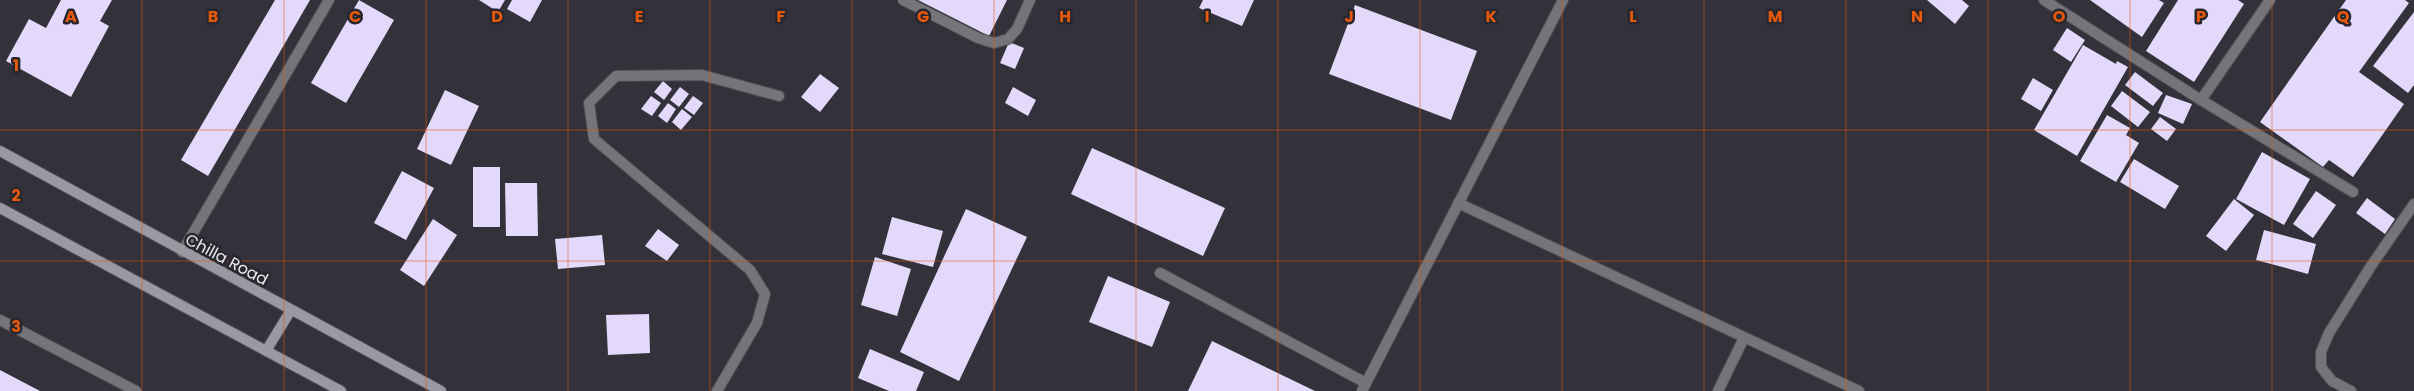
<svg xmlns="http://www.w3.org/2000/svg" width="2414" height="391" font-family="Poppins,sans-serif">
	<style>
		.building { fill: #e3d9fb }
		.lines { fill: none; stroke-linecap: round; stroke-linejoin: round }
		.service-casing { stroke: #504e57; stroke-width: 12 }
		.minor-casing { stroke: #504e57; stroke-width: 12 }
		.secondary-casing { stroke: #504e57; stroke-width: 12 }
		.service { stroke: #757478; stroke-width: 10 }
		.minor { stroke: #757478; stroke-width: 10 }
		.secondary { stroke: #9a98a0; stroke-width: 10 }
		.grid { fill: none; stroke: #e8590c; stroke-width: 1; stroke-opacity: 0.55 }
		.labels { text-anchor: middle; stroke-width: 5; stroke-linejoin: round; paint-order: stroke }
		.street-label { font-size: 16px; fill: #eae9ef; stroke: #29272f }
		.grid-label { font-size: 16px; text-anchor: middle; font-weight: bold; fill: #e8590c; stroke: #29272f; stroke-width: 5; stroke-linejoin: round; paint-order: stroke }
	</style>
	<rect width="100%" height="100%" fill="#33313a"/>
	<!-- building -->
	<g class="building">
		<polygon points="61,0 112,0 100,21 109,26 71,97 6,61 29,19 46,28"/>
		<polygon points="275,0 310,0 208,176 181,160"/>
		<polygon points="359,0 394,20 346,103 311,83"/>
		<polygon points="479,0 505,0 498,12"/>
		<polygon points="512,0 542,0 530,22 507,9"/>
		<polygon points="918,0 1007,0 989,36"/>
		<polygon points="1203,0 1254,0 1242,26 1199,8"/>
		<polygon points="1927,0 1962,0 1969,6 1955,24"/>
		<polygon points="2090,0 2159,0 2164,3 2142,37"/>
		<polygon points="2178,0 2238,0 2244,4 2194,82 2146,51"/>
		<polygon points="2346,0 2405,0 2409,3 2359,72 2404,104 2353,177 2329,160 2323,167 2260,122"/>
		<polygon points="1355,5 1477,51 1451,120 1329,74"/>
		<polygon points="2414,12 2414,85 2408,93 2373,66"/>
		<polygon points="2067,28 2085,40 2071,62 2053,50"/>
		<polygon points="1009,42 1024,48 1015,69 1000,63"/>
		<polygon points="2083,45 2116,64 2117,61 2128,67 2077,156 2034,130"/>
		<polygon points="2135,72 2163,93 2153,106 2125,85"/>
		<polygon points="820,74 839,88 820,112 801,97"/>
		<polygon points="2033,78 2053,90 2041,111 2021,99"/>
		<polygon points="663,81 672,89 664,100 654,92"/>
		<polygon points="680,87 689,94 679,107 670,100"/>
		<polygon points="1013,87 1036,100 1028,116 1005,103"/>
		<polygon points="445,90 479,106 451,165 417,149"/>
		<polygon points="2122,91 2150,112 2138,127 2111,106"/>
		<polygon points="2166,95 2192,104 2183,124 2158,113"/>
		<polygon points="651,96 661,103 652,116 641,109"/>
		<polygon points="693,96 703,103 694,115 684,108"/>
		<polygon points="668,103 676,109 667,123 658,116"/>
		<polygon points="682,109 692,117 681,130 672,122"/>
		<polygon points="2107,115 2130,128 2126,135 2139,143 2116,182 2080,161"/>
		<polygon points="2160,117 2176,129 2167,141 2151,129"/>
		<polygon points="1092,148 1225,208 1203,256 1071,194"/>
		<polygon points="2262,152 2310,179 2284,225 2236,199"/>
		<polygon points="2134,159 2179,186 2165,209 2120,182"/>
		<rect x="473" y="167" width="27" height="60"/>
		<polygon points="402,171 434,188 406,240 374,223"/>
		<polygon points="505,183 537,183 538,236 506,236"/>
		<polygon points="2316,191 2336,205 2313,238 2293,224"/>
		<polygon points="2367,198 2395,219 2385,234 2356,213"/>
		<polygon points="2234,199 2254,215 2226,251 2206,236"/>
		<polygon points="966,209 1027,237 959,381 900,352"/>
		<polygon points="892,217 943,231 933,267 882,254"/>
		<polygon points="433,219 457,235 424,286 400,270"/>
		<polygon points="658,229 679,245 667,261 645,246"/>
		<polygon points="2264,230 2316,244 2308,274 2256,260"/>
		<polygon points="602,235 605,265 558,269 555,239"/>
		<polygon points="875,257 911,269 897,316 861,305"/>
		<polygon points="1108,276 1170,302 1152,347 1089,322"/>
		<polygon points="649,314 650,353 608,355 606,315"/>
		<polygon points="1212,341 1315,391 1188,391"/>
		<polygon points="870,349 924,372 916,391 889,391 858,378"/>
		<polygon points="0,370 40,391 0,391"/>
	</g>
	<g class="lines">
		<defs>
			<g id="service">
				<polyline points="1458,203 1859,391"/>
				<polyline points="1160,273 1366,383"/>
				<polyline points="717,391 757,323 765,294 750,270 594,139 589,103 616,76 702,75 779,96"/>
				<polyline points="1718,391 1744,338"/>
			</g>
			<g id="minor">
				<polyline points="903,0 978,38 994,43 1008,39 1017,29 1030,0"/>
				<polyline points="2044,0 2201,100 2353,192"/>
				<polyline points="2201,100 2270,0"/>
				<polyline points="182,252 329,0"/>
				<polyline points="0,320 136,391"/>
				<polyline points="1362,391 1563,0"/>
				<polyline points="2351,391 2332,381 2321,367 2321,352 2329,333 2371,266 2414,204"/>
			</g>
			<g id="secondary">
				<polyline points="0,151 441,391"/>
				<polyline points="0,208 341,391"/>
				<polyline points="266,351 291,310"/>
			</g>
		</defs>
		<!-- service casing -->
		<use href="#service" class="service-casing"/>
		<!-- minor casing -->
		<use href="#minor" class="minor-casing"/>
		<!-- secondary casing -->
		<use href="#secondary" class="secondary-casing"/>
		<!-- service -->
		<use href="#service" class="service"/>
		<!-- minor -->
		<use href="#minor" class="minor"/>
		<!-- secondary -->
		<use href="#secondary" class="secondary"/>
	</g>
	<!-- grid -->
	<path class="grid" d="M142,0V391M284,0V391M426,0V391M568,0V391M710,0V391M852,0V391M994,0V391M1136,0V391M1278,0V391M1420,0V391M1562,0V391M1704,0V391M1846,0V391M1988,0V391M2130,0V391M2272,0V391M0,130H2414M0,261H2414"/>
	<g class="labels">
		<!-- street labels -->
		<g class="street-label">
			<text transform="translate(227 259) rotate(28)" y="6">Chilla Road</text>
		</g>
	</g>
	<g class="grid-label">
		<text x="71" y="22">A</text>
		<text x="213" y="22">B</text>
		<text x="355" y="22">C</text>
		<text x="497" y="22">D</text>
		<text x="639" y="22">E</text>
		<text x="781" y="22">F</text>
		<text x="923" y="22">G</text>
		<text x="1065" y="22">H</text>
		<text x="1207" y="22">I</text>
		<text x="1349" y="22">J</text>
		<text x="1491" y="22">K</text>
		<text x="1633" y="22">L</text>
		<text x="1775" y="22">M</text>
		<text x="1917" y="22">N</text>
		<text x="2059" y="22">O</text>
		<text x="2201" y="22">P</text>
		<text x="2343" y="22">Q</text>
		<text x="16" y="71">1</text>
		<text x="16" y="201">2</text>
		<text x="16" y="332">3</text>
	</g>
</svg>
